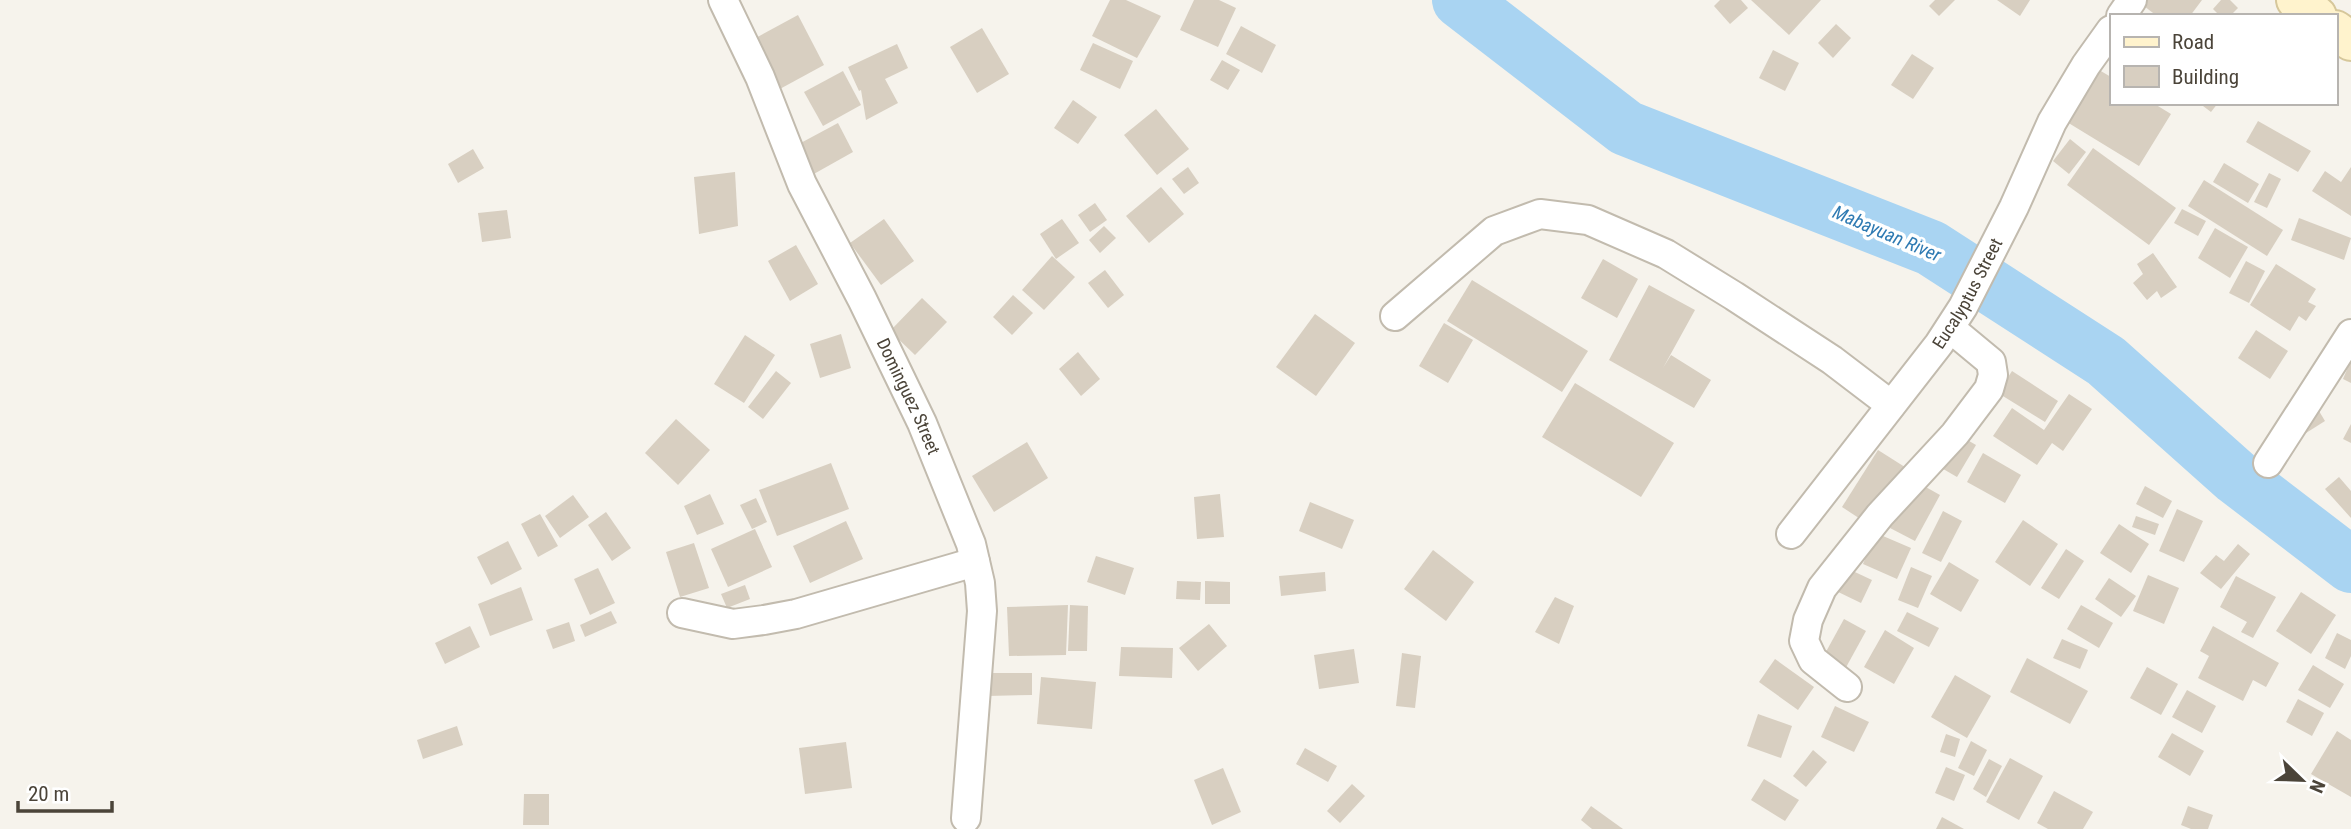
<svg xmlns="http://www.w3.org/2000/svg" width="2351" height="829" font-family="'Roboto Condensed',sans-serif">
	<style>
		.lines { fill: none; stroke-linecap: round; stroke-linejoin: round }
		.river { stroke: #a9d4f2; stroke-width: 56 }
		.building { fill: #d8cfc1 }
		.street-casing { stroke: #c2bbae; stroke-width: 32 }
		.secondary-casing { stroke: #d6c79b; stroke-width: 42 }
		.street { stroke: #fff; stroke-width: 28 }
		.secondary { stroke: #fff3cd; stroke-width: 38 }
		.labels { text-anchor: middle; stroke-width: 7; stroke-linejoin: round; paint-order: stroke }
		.street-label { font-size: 18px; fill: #4b4439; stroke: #fff }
		.water-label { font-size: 19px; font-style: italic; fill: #2e7ab2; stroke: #fff }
	</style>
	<rect width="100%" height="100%" fill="#f6f3ec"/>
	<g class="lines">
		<!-- river -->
		<polyline class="river" points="1460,0 1626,128 1931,248 2106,361 2236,477 2351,565"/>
	</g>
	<!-- building -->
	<g class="building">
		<polygon points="1110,0 1126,0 1161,16 1137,58 1092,36"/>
		<polygon points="1194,0 1219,0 1236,8 1218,47 1180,30"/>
		<polygon points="1720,0 1741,0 1748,8 1730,24 1714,6"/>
		<polygon points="1751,0 1821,0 1789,35"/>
		<polygon points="1935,0 1955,0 1939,16 1929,6"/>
		<polygon points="1997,0 2030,0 2020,16"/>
		<polygon points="2143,0 2202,0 2190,16 2157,16 2140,3"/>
		<polygon points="2221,0 2230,0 2238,8 2230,16 2220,16 2213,9"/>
		<polygon points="798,15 824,65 778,90 752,40"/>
		<polygon points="1836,24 1851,38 1833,58 1818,43"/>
		<polygon points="1241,26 1276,45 1262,73 1226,54"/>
		<polygon points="982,28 1009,74 977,93 950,47"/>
		<polygon points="1093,43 1133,61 1120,89 1080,70"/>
		<polygon points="897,44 908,68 885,79 898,103 866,120 861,90 859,91 848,67"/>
		<polygon points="1773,50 1799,63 1785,91 1759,78"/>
		<polygon points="1912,54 1934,68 1913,99 1891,85"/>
		<polygon points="1222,60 1240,70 1228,90 1210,80"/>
		<polygon points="2094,67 2111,77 2111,103 2153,103 2171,114 2139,166 2062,119"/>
		<polygon points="843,71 861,105 823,126 804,92"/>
		<polygon points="1073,100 1097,117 1078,144 1054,128"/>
		<polygon points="2199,103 2218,103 2211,112"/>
		<polygon points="1156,109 1189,149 1157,175 1124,135"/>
		<polygon points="2258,121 2311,151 2298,172 2246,142"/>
		<polygon points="838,123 853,152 812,175 797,145"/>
		<polygon points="2070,139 2086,152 2069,174 2053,161"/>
		<polygon points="2093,148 2176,208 2149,245 2067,185"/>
		<polygon points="473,149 484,168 458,183 448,164"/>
		<polygon points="2224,163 2259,184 2248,203 2213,182"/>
		<polygon points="1188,167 1199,183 1184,194 1172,179"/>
		<polygon points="2351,167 2351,216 2312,191 2325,171 2341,182"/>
		<polygon points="735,172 738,226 699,234 694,177"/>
		<polygon points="2269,173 2281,179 2267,208 2254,202"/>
		<polygon points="2204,180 2283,230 2267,256 2188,206"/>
		<polygon points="1161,187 1184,214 1149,243 1126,216"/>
		<polygon points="1095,203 1107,220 1090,232 1078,215"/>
		<polygon points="2182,209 2206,221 2198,236 2174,223"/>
		<polygon points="507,210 511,238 482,242 478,213"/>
		<polygon points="2299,218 2351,238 2344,260 2291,240"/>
		<polygon points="884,219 914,261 881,285 850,243"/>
		<polygon points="1062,219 1079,243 1056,259 1040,234"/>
		<polygon points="1104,226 1116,238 1100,253 1089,240"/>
		<polygon points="2215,228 2248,247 2230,278 2198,258"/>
		<polygon points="796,245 818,284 790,301 768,261"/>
		<polygon points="2153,253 2177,287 2161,298 2157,291 2147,300 2133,283 2143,274 2137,264"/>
		<polygon points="1052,256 1075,277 1044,310 1022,290"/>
		<polygon points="1603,259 1638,279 1617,318 1581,298"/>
		<polygon points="2246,261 2265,271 2249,303 2229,293"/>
		<polygon points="2276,264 2316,289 2308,302 2316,306 2306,321 2299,316 2290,331 2250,305"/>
		<polygon points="1105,270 1124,295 1108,308 1088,283"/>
		<polygon points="1472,280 1588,351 1562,392 1447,321"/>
		<polygon points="1649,285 1695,310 1663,368 1671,355 1711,380 1694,408 1609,360"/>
		<polygon points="1013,295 1033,313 1012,335 993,317"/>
		<polygon points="922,298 947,322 915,355 890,331"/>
		<polygon points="1315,314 1355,343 1316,396 1276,367"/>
		<polygon points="1444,323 1473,340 1448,383 1419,366"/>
		<polygon points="2256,330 2288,351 2270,379 2238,358"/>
		<polygon points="841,334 851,368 820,378 810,344"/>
		<polygon points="745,335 775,355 744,403 714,384"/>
		<polygon points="1078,352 1100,379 1081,396 1059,369"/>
		<polygon points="2351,360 2351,383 2343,379"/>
		<polygon points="776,371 791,383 763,419 748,407"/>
		<polygon points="2012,371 2058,401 2045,422 1998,393"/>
		<polygon points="1575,383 1674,443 1641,497 1542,437"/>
		<polygon points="2069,394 2092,409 2063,451 2052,443 2037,465 1993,436 2012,408 2044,430"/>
		<polygon points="2316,406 2325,421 2306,433 2297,418"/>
		<polygon points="676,419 710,450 678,485 645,453"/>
		<polygon points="2351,424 2351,443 2343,439"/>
		<polygon points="1945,427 1976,445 1957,477 1926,459"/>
		<polygon points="1027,442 1048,478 994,512 972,476"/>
		<polygon points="1878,450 1908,469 1871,526 1842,507"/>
		<polygon points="1983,453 2021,475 2005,503 1967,482"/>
		<polygon points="831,463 849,509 777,536 759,490"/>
		<polygon points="2339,477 2351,491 2351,518 2325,489"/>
		<polygon points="1915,481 1940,495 1915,541 1890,528"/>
		<polygon points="2145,486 2172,501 2163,518 2136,504"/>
		<polygon points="710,494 724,524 697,535 684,506"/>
		<polygon points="1220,494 1224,537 1197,539 1194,497"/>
		<polygon points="573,495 589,517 560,538 545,516"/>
		<polygon points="756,498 767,522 752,529 740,505"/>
		<polygon points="1310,502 1354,520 1342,549 1299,531"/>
		<polygon points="2177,509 2203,521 2184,562 2159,551"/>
		<polygon points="1943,511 1962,521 1941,562 1922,553"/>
		<polygon points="606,512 631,548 612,561 588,525"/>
		<polygon points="540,514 558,546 538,557 521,524"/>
		<polygon points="2136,516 2159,524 2155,535 2132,527"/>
		<polygon points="2023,520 2058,544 2030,586 1995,562"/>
		<polygon points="846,521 863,559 810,583 793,546"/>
		<polygon points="2119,524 2149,544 2131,573 2100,553"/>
		<polygon points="755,529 772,567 728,587 711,549"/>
		<polygon points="1876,533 1911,548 1897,579 1863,564"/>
		<polygon points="508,541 522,569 491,585 477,557"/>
		<polygon points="694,543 709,588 680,597 666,552"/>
		<polygon points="2238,544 2250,554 2221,589 2200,573 2216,555 2224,561"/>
		<polygon points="2066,549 2084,561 2059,599 2041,588"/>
		<polygon points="1433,550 1474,582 1446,621 1404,589"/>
		<polygon points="1096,556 1134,568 1125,595 1087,582"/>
		<polygon points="1949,562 1979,580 1961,612 1930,594"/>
		<polygon points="1842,566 1872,580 1861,603 1832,589"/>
		<polygon points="1911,567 1932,576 1918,608 1898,600"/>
		<polygon points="598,568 615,603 590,615 574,579"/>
		<polygon points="1325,572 1326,591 1281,596 1279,576"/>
		<polygon points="2148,575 2179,588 2164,624 2133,611"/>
		<polygon points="2236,576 2276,597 2253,638 2241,632 2247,622 2220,607"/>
		<polygon points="2109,578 2136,596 2121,617 2095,599"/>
		<polygon points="1177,581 1201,582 1200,600 1176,599"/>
		<polygon points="1205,581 1230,582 1230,604 1205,604"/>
		<polygon points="745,585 750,599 727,608 721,594"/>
		<polygon points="521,587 533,620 490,636 478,604"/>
		<polygon points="2301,592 2336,615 2311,654 2276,631"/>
		<polygon points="1555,597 1574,606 1559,644 1535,632"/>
		<polygon points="1068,605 1066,655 1009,656 1007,607"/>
		<polygon points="1070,605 1088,606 1087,651 1068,651"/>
		<polygon points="2081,605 2113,623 2099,648 2067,629"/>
		<polygon points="611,611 617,623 585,637 580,625"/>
		<polygon points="1907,612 1939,628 1929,647 1897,631"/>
		<polygon points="1844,619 1866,631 1844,671 1822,659"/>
		<polygon points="569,622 575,641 553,649 546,630"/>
		<polygon points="1209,624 1227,646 1198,671 1179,648"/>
		<polygon points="470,626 480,647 445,664 435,643"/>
		<polygon points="2213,626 2279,663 2266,687 2253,680 2243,701 2198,678 2209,656 2200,651"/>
		<polygon points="1885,630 1914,648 1894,684 1864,667"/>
		<polygon points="2337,633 2351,640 2351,656 2345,669 2325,658"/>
		<polygon points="2062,639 2088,650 2080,669 2053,658"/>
		<polygon points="1121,647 1173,648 1172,678 1119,676"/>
		<polygon points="1354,649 1359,683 1319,689 1314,655"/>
		<polygon points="1402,653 1421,656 1415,708 1396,706"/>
		<polygon points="2027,658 2088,691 2070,724 2010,692"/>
		<polygon points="1775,659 1814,687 1798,710 1759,682"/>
		<polygon points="2313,665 2344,684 2330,708 2298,690"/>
		<polygon points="2147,667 2178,684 2161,715 2130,698"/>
		<polygon points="987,673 1032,673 1032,695 987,696"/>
		<polygon points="1955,675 1991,696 1967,738 1931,717"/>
		<polygon points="1041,677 1096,682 1092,729 1037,724"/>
		<polygon points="2187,690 2216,706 2202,733 2172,717"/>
		<polygon points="2298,699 2324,713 2312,736 2286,722"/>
		<polygon points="1835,706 1869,722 1854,752 1821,737"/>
		<polygon points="1758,714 1792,726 1781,758 1747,746"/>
		<polygon points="457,726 463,745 423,759 417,740"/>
		<polygon points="2337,731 2351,740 2351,797 2311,774"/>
		<polygon points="2172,733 2204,751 2190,776 2158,757"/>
		<polygon points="1946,734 1960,739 1955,757 1940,752"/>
		<polygon points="1971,741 1987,750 1974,776 1958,768"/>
		<polygon points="846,742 852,788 805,794 799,748"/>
		<polygon points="1305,748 1337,766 1328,782 1296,764"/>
		<polygon points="1813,750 1827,762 1806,787 1793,776"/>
		<polygon points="2010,758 2043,776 2019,820 1986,802"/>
		<polygon points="1989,759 2002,766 1986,797 1973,789"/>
		<polygon points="1946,767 1965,775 1954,801 1935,793"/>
		<polygon points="1223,768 1241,812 1212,825 1194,780"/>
		<polygon points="1764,779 1799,800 1785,821 1751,800"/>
		<polygon points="1352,784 1365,796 1340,823 1327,811"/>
		<polygon points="2054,791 2093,812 2083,829 2048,829 2037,823"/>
		<polygon points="524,794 549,794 549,825 523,825"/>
		<polygon points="1591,806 1623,829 1592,829 1581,820"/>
		<polygon points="2188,806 2213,815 2208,829 2191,829 2181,825"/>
		<polygon points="1942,817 1964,829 1936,829"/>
	</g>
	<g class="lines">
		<defs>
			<g id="street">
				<path id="s1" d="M723,0L760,77L802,184L862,299L922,423L971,544L980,583L982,611L966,818"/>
				<polyline points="2121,16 2132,0"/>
				<polyline points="1395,316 1494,231 1540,214 1588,220 1666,254 1734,296 1832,360 1891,405"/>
				<polyline points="2268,463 2351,334"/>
				<path id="s2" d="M1791,534L1939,344L1963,307L2014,207L2052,122L2086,65L2111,30"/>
				<polyline points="682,613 733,624 764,620 796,614 975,562"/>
				<polyline points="1847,687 1813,660 1804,641 1808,620 1822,588 1880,515 1955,434 1989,389 1993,375 1991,362 1950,328"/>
			</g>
			<g id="secondary">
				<polyline points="2296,0 2317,16"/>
				<polyline points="2335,30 2351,41"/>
			</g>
		</defs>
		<!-- street casing -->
		<use href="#street" class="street-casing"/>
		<!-- secondary casing -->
		<use href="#secondary" class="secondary-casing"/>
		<!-- street -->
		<use href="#street" class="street"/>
		<!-- secondary -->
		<use href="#secondary" class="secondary"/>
	</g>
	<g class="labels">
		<!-- street labels -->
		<g class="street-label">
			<text dy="6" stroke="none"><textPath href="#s2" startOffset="299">Eucalyptus Street</textPath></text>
			<text dy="6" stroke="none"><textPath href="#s1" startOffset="438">Dominguez Street</textPath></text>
		</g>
		<!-- water labels -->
		<g class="water-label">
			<text transform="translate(1887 233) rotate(23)" y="7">Mabayuan River</text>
		</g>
	</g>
	<!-- legend -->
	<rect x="2110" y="14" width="228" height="91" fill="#ffffff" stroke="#b7b4b0" stroke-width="2"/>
	<rect x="2124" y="37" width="35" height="10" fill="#fff3cd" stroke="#b7b4b0" stroke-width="2"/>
	<text x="2172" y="49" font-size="21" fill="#4b4439">Road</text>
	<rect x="2124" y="66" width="35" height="21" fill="#d8cfc1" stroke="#b7b4b0" stroke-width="2"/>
	<text x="2172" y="84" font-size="21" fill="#4b4439">Building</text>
	<!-- north arrow -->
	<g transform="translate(2302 780) rotate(113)" stroke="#ffffff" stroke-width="5" paint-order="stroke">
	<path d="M0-5L12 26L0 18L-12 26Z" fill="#4b4439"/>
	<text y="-10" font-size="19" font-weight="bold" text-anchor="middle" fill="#4b4439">N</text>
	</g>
	<!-- scale -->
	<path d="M18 801v10h94v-10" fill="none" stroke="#4b4439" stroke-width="3.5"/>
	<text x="28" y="801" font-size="21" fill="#4b4439" stroke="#ffffff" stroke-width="5" paint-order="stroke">20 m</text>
</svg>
